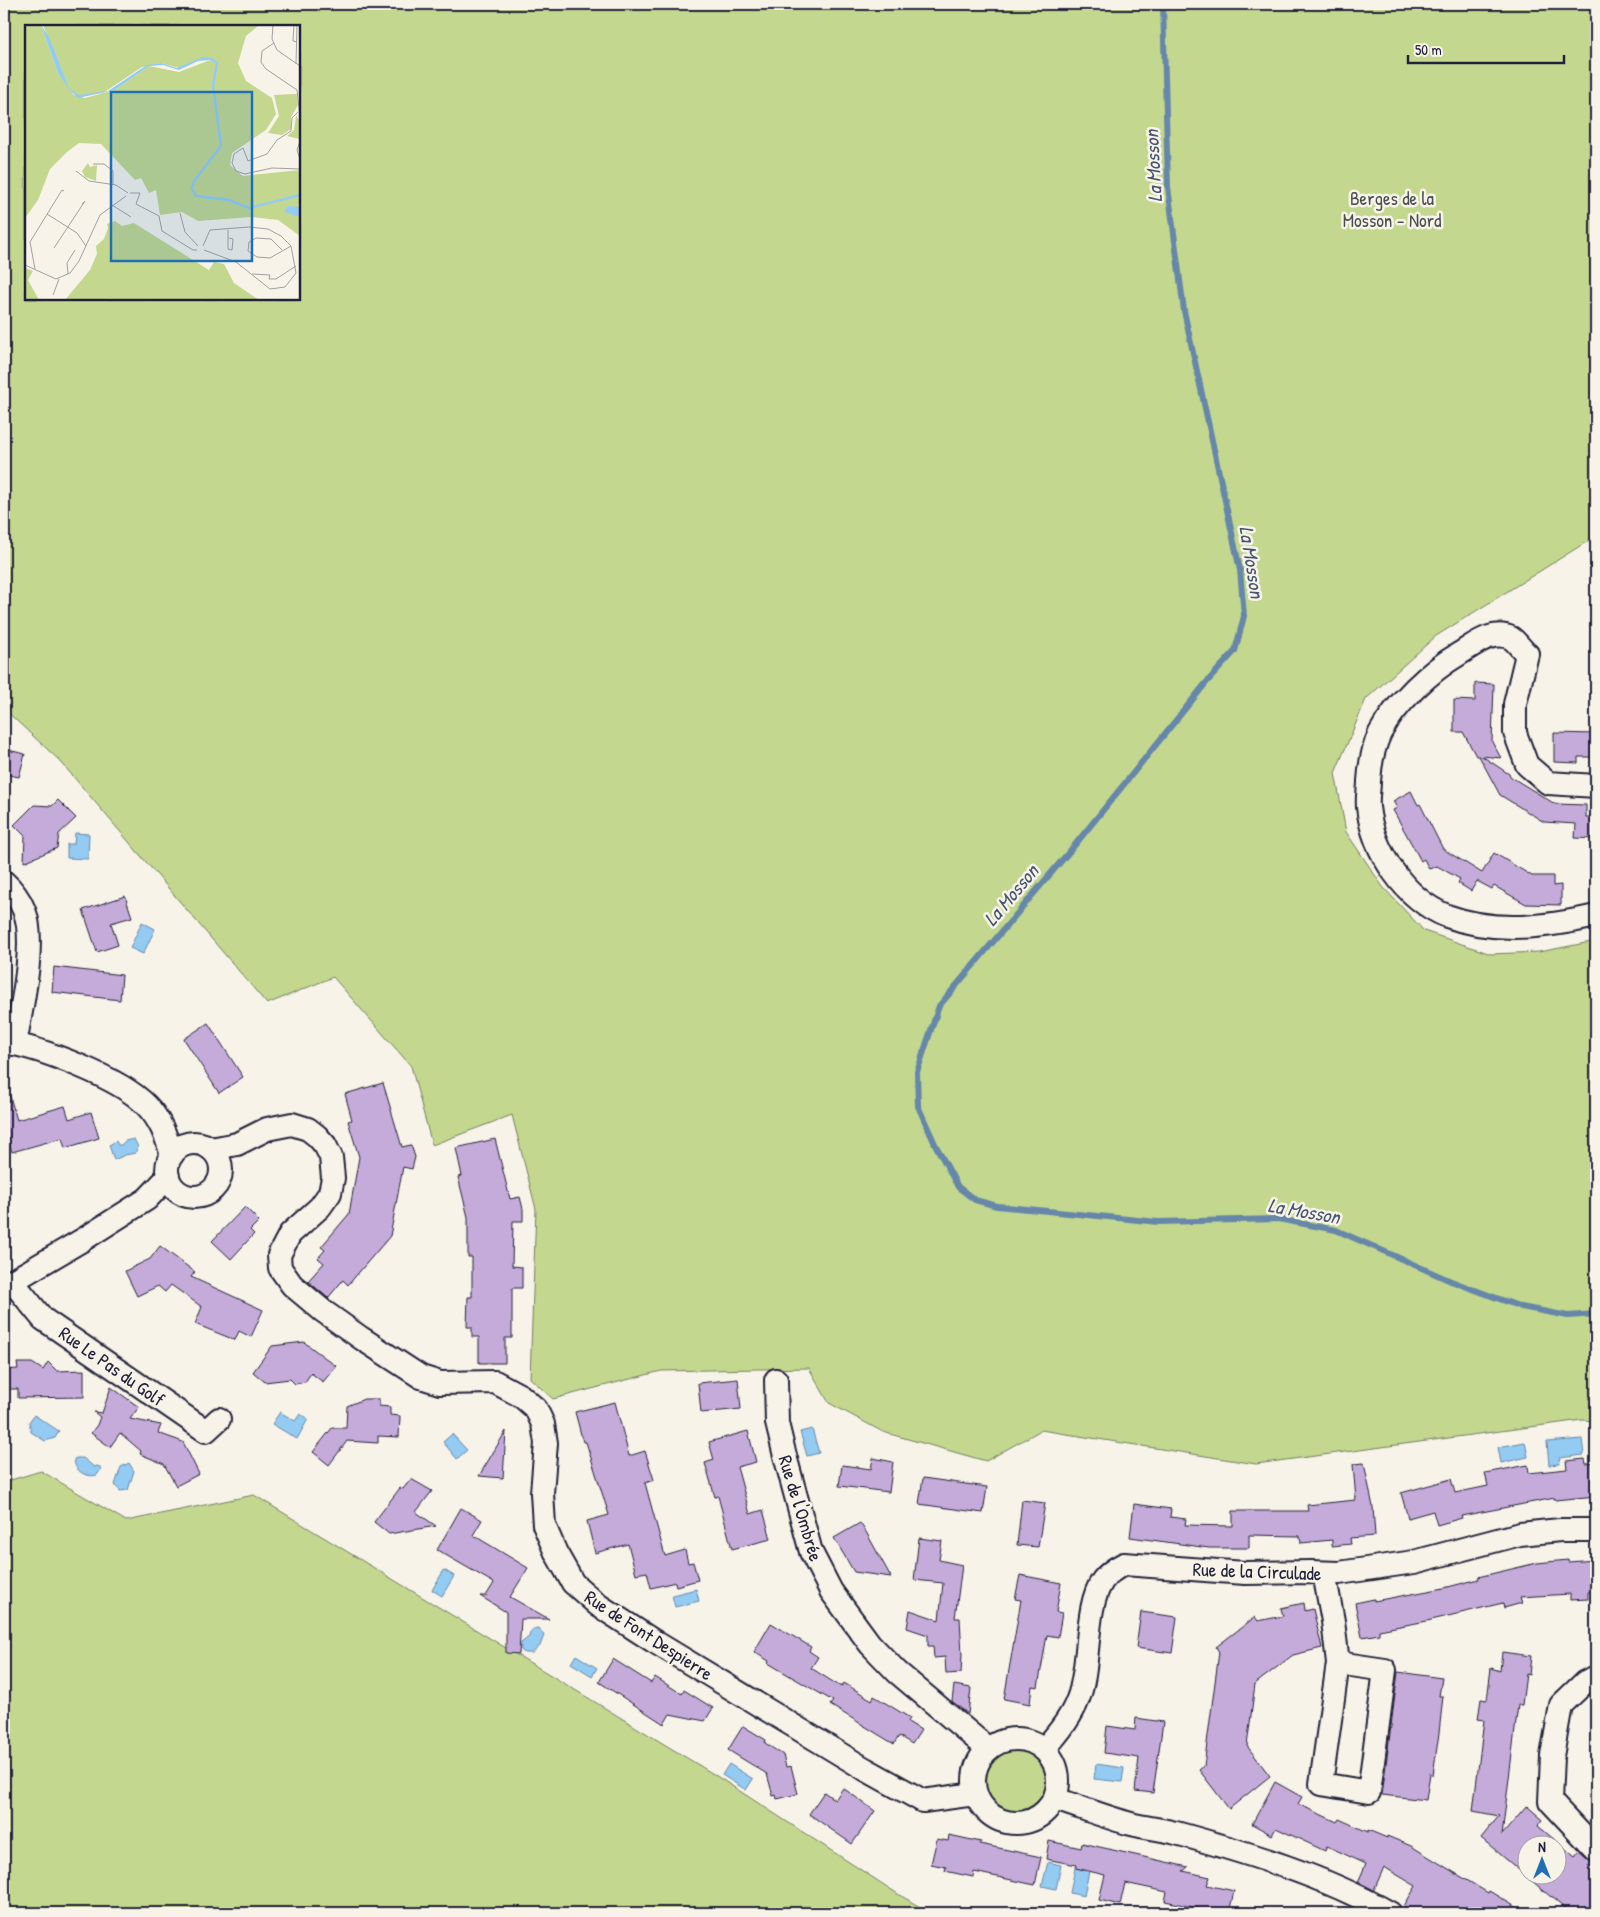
<svg xmlns="http://www.w3.org/2000/svg" width="1600" height="1917" font-family="'Patrick Hand',sans-serif">
	<style>
		.green { fill: #c3d88e; stroke: #727d64; fill-rule: evenodd }
		.water { fill: #94cbf2; stroke: #6687a9 }
		.lines { fill: none; stroke-linecap: round; stroke-linejoin: round }
		.stream { stroke: #6687a9; stroke-width: 6 }
		.building { fill: #c5abd9; stroke: #22223b; fill-rule: evenodd }
		.minor-casing { stroke: #22223b; stroke-width: 26 }
		.minor { stroke: #f7f3e8; stroke-width: 22 }
		.labels { text-anchor: middle; stroke-width: 5; stroke-linejoin: round; paint-order: stroke }
		.park-label { font-size: 19px; fill: #4a5050; stroke: #f7f3e8 }
		.street-label { font-size: 19px; fill: #22223b; stroke: #f7f3e8 }
		.water-label { font-size: 20px; font-style: italic; fill: #445572; stroke: #f7f3e8 }
		.inset-river { fill: none; stroke: #94cbf2; stroke-width: 2.5 }
		.inset-road { fill: none; stroke: #a29fa3; stroke-width: 1 }
		.view { fill: #1f6fb2; fill-opacity: 0.15; stroke: #1f6fb2; stroke-width: 2.5 }
		.inset-edge { fill: none; stroke: #22223b; stroke-width: 2.5 }
	</style>
	<rect width="100%" height="100%" fill="#f7f3e8"/>
	<filter id="ink" filterUnits="userSpaceOnUse"><feTurbulence type="fractalNoise" baseFrequency=".02" numOctaves="2"/><feDisplacementMap in="SourceGraphic" scale="10" xChannelSelector="R" yChannelSelector="G"/><feConvolveMatrix kernelMatrix="1 2 1 2 8 2 1 2 1" color-interpolation-filters="sRGB"/></filter>
	<g filter="url(#ink)">
		<!-- green -->
		<g class="green">
			<path d="M4,4H1596V536L1436,636L1366,699L1335,773L1346,832L1383,887L1424,931L1491,954L1539,952L1596,941V1421L1582,1420L1256,1464L1041,1430L986,1461L883,1432L829,1403L809,1368L661,1371L553,1399L530,1378L536,1209L512,1115L432,1145L411,1066L333,977L267,1004L60,761L4,709ZM299,26V299H26V26Z"/>
			<polygon points="41,1471 126,1521 254,1495 715,1775 898,1894 930,1913 4,1913 4,1482"/>
			<circle cx="1015" cy="1780" r="31"/>
		</g>
		<!-- water -->
		<g class="water">
			<polygon points="75,833 89,834 88,859 67,858 67,844 74,844"/>
			<polygon points="142,922 155,929 143,954 130,948"/>
			<polygon points="134,1139 138,1147 135,1153 125,1155 114,1160 109,1145 116,1141 118,1145 121,1145 125,1141"/>
			<polygon points="280,1412 295,1421 300,1414 308,1419 297,1439 272,1424"/>
			<polygon points="34,1415 59,1431 55,1438 45,1441 31,1432 29,1422"/>
			<polygon points="812,1429 819,1453 807,1456 800,1432"/>
			<polygon points="452,1434 467,1450 457,1459 443,1442"/>
			<polygon points="1582,1439 1584,1455 1559,1458 1560,1464 1549,1465 1547,1442"/>
			<polygon points="1525,1442 1528,1457 1501,1463 1498,1447"/>
			<path d="M77,1458H83L94,1467L97,1466L100,1467L101,1469L97,1475C86,1478 74,1471 74,1459Z"/>
			<polygon points="129,1463 134,1471 128,1490 120,1491 115,1485 121,1467"/>
			<polygon points="444,1570 454,1576 442,1596 432,1590"/>
			<polygon points="696,1589 699,1601 675,1607 672,1595"/>
			<path d="M539,1628L544,1635L540,1646L532,1653H524L521,1650V1643L529,1637C530,1631 532,1628 539,1628Z"/>
			<polygon points="576,1655 597,1668 592,1676 571,1663"/>
			<polygon points="729,1764 753,1779 746,1790 722,1775"/>
			<polygon points="1096,1764 1124,1768 1122,1782 1094,1779"/>
			<polygon points="1048,1862 1061,1865 1056,1889 1042,1886"/>
			<polygon points="1075,1868 1089,1871 1084,1896 1070,1893"/>
		</g>
		<g class="lines">
			<!-- stream -->
			<polyline class="stream" points="1163,4 1168,187 1184,311 1240,570 1244,616 1235,651 1206,683 1074,846 939,1006 917,1072 918,1106 935,1144 958,1187 975,1200 997,1206 1158,1222 1278,1219 1336,1230 1451,1281 1521,1307 1568,1316 1596,1314"/>
		</g>
		<!-- building -->
		<g class="building">
			<polygon points="1475,683 1494,684 1492,742 1501,758 1482,756 1509,774 1511,777 1555,804 1586,805 1586,817 1596,817 1596,839 1575,838 1576,824 1544,822 1500,795 1479,756 1476,756 1463,732 1454,732 1454,700 1475,701"/>
			<polygon points="1554,733 1596,734 1596,757 1578,757 1578,763 1554,762"/>
			<polygon points="4,749 25,754 19,777 4,774"/>
			<polygon points="1411,791 1418,805 1420,804 1443,849 1482,873 1494,853 1532,876 1553,876 1553,886 1561,885 1561,905 1526,904 1494,886 1492,889 1477,881 1471,891 1458,883 1460,879 1437,866 1429,869 1424,859 1421,861 1393,810 1397,808 1393,801"/>
			<polygon points="58,800 76,818 59,834 57,848 24,862 25,836 14,825 34,805 52,806"/>
			<polygon points="125,896 132,917 111,923 118,945 97,952 83,910"/>
			<polygon points="54,967 122,975 120,1000 52,992"/>
			<polygon points="208,1023 243,1077 219,1093 184,1039"/>
			<polygon points="383,1083 402,1147 411,1145 415,1157 412,1169 403,1167 390,1236 348,1285 343,1280 328,1298 308,1281 324,1263 318,1258 325,1250 321,1247 349,1214 359,1157 348,1121 352,1120 345,1094"/>
			<polygon points="4,1090 8,1090 17,1120 65,1106 69,1119 91,1112 99,1138 65,1148 62,1138 12,1152 10,1145 4,1147"/>
			<polygon points="495,1139 510,1199 520,1197 523,1209 523,1221 513,1221 512,1266 522,1267 522,1288 512,1288 512,1338 505,1338 505,1363 479,1363 479,1337 472,1337 472,1327 467,1327 468,1297 472,1297 472,1257 468,1257 468,1217 458,1177 462,1176 456,1148"/>
			<polygon points="245,1207 259,1221 250,1230 254,1234 231,1259 212,1241"/>
			<polygon points="160,1246 195,1272 191,1277 263,1310 251,1337 239,1331 235,1340 195,1324 202,1307 171,1285 165,1292 158,1286 137,1296 125,1271 150,1259"/>
			<polygon points="304,1342 336,1366 323,1382 311,1373 305,1382 295,1384 290,1379 265,1382 253,1372 272,1346"/>
			<polygon points="48,1362 57,1371 84,1370 84,1397 18,1398 18,1389 4,1389 4,1370 18,1369 17,1363 32,1363 43,1370"/>
			<polygon points="738,1379 741,1409 701,1413 698,1383"/>
			<polygon points="111,1387 139,1407 130,1419 161,1425 158,1433 183,1442 199,1474 176,1486 164,1464 140,1454 141,1451 120,1433 110,1447 91,1433 97,1425 100,1417 94,1412 102,1413"/>
			<polygon points="364,1399 379,1399 379,1406 390,1407 390,1415 400,1416 399,1437 378,1436 378,1443 347,1441 329,1465 313,1452 332,1428 346,1428 347,1406"/>
			<polygon points="615,1402 629,1456 645,1451 654,1480 645,1483 665,1556 685,1550 688,1563 693,1562 698,1580 676,1586 675,1582 651,1588 647,1572 636,1574 628,1544 595,1553 587,1521 609,1515 586,1442 583,1442 575,1412"/>
			<polygon points="506,1431 503,1478 479,1476"/>
			<polygon points="748,1431 756,1462 737,1467 750,1514 763,1510 771,1539 732,1549 718,1496 715,1497 705,1463 714,1460 709,1442"/>
			<polygon points="873,1458 893,1462 889,1492 839,1486 842,1465 871,1469"/>
			<polygon points="1585,1459 1586,1464 1596,1463 1596,1496 1555,1500 1555,1498 1461,1516 1462,1518 1437,1525 1433,1511 1408,1518 1401,1493 1451,1479 1455,1493 1488,1486 1485,1473 1528,1465 1529,1473 1567,1469 1566,1461"/>
			<polygon points="1364,1463 1373,1507 1375,1536 1350,1538 1351,1544 1332,1546 1332,1540 1301,1543 1300,1536 1249,1535 1249,1548 1209,1548 1130,1537 1134,1504 1171,1509 1170,1517 1186,1519 1185,1525 1233,1526 1233,1511 1308,1511 1307,1505 1356,1500 1353,1464"/>
			<polygon points="923,1478 987,1487 983,1513 919,1504"/>
			<polygon points="411,1479 432,1491 416,1512 436,1526 389,1534 374,1522 400,1488 403,1489"/>
			<polygon points="1022,1500 1045,1503 1038,1547 1017,1545"/>
			<polygon points="461,1508 482,1520 473,1535 528,1568 510,1597 549,1619 521,1619 519,1654 506,1653 506,1612 480,1596 486,1596 494,1583 437,1550"/>
			<polygon points="860,1523 866,1532 891,1577 854,1572 834,1538"/>
			<polygon points="919,1538 942,1541 939,1560 962,1565 955,1618 960,1618 962,1655 961,1673 946,1674 945,1657 934,1658 933,1646 928,1646 928,1635 907,1628 910,1610 939,1620 943,1583 914,1580"/>
			<polygon points="1568,1560 1568,1562 1596,1560 1596,1592 1588,1592 1588,1599 1570,1600 1570,1594 1520,1597 1522,1603 1504,1608 1503,1603 1427,1621 1379,1630 1379,1634 1362,1637 1355,1603 1374,1599 1374,1601 1444,1588 1479,1579 1478,1577 1537,1563"/>
			<polygon points="1020,1575 1061,1583 1056,1612 1062,1613 1058,1637 1047,1635 1038,1687 1032,1686 1030,1704 1004,1699 1021,1600 1015,1599"/>
			<polygon points="1304,1603 1305,1611 1313,1609 1322,1648 1293,1655 1255,1684 1247,1746 1270,1776 1229,1809 1199,1770 1204,1766 1219,1652 1216,1647 1255,1617 1258,1621 1283,1616 1281,1608"/>
			<polygon points="1141,1612 1177,1617 1172,1653 1136,1648"/>
			<polygon points="771,1623 811,1647 809,1651 818,1657 811,1668 841,1687 844,1683 872,1700 874,1696 910,1718 908,1722 921,1730 912,1744 899,1736 894,1744 830,1705 833,1701 768,1663 769,1661 754,1652"/>
			<path d="M1502,1652L1531,1656L1529,1675L1526,1674L1522,1705H1518L1502,1835L1527,1806L1543,1820L1538,1826L1561,1845L1575,1857L1579,1852L1587,1859L1596,1864V1913H1570L1481,1838L1499,1816L1473,1811L1484,1720L1478,1719L1481,1699L1487,1700L1491,1668L1500,1671ZM1528,1844H1558V1874H1528Z"/>
			<polygon points="613,1659 651,1683 655,1677 682,1694 684,1690 713,1708 705,1721 670,1714 664,1724 599,1682"/>
			<polygon points="1398,1672 1442,1678 1439,1696 1443,1696 1439,1733 1433,1775 1430,1773 1426,1800 1382,1795"/>
			<polygon points="954,1685 971,1688 968,1714 952,1701"/>
			<polygon points="1136,1718 1163,1722 1153,1793 1135,1791 1139,1758 1104,1753 1107,1726 1135,1730"/>
			<polygon points="743,1726 766,1740 765,1743 783,1755 786,1767 791,1766 798,1794 777,1799 776,1795 773,1796 767,1774 728,1750"/>
			<polygon points="1275,1782 1302,1797 1298,1804 1337,1822 1339,1819 1368,1832 1368,1830 1387,1838 1387,1836 1411,1846 1488,1893 1489,1891 1526,1913 1418,1913 1404,1906 1416,1886 1384,1867 1374,1890 1358,1882 1366,1864 1327,1846 1325,1851 1276,1828 1272,1835 1252,1824"/>
			<polygon points="843,1788 875,1811 852,1844 809,1814 824,1792 835,1800"/>
			<polygon points="949,1835 981,1842 980,1844 1041,1857 1035,1885 974,1872 973,1877 945,1871 946,1867 931,1864 937,1839 948,1841"/>
			<polygon points="1049,1841 1081,1848 1082,1843 1188,1867 1183,1871 1210,1877 1207,1885 1234,1891 1229,1913 1221,1913 1165,1901 1167,1892 1125,1883 1120,1905 1099,1900 1105,1875 1076,1868 1077,1865 1046,1859"/>
		</g>
		<g class="lines">
			<defs>
				<g id="minor">
					<path d="M1596,786L1548,783L1527,765L1515,733V704L1527,654C1522,650 1516,641 1511,638C1492,629 1474,645 1459,654C1430,671 1396,703 1380,733C1373,748 1370,765 1369,781C1369,789 1367,799 1368,807C1373,852 1405,899 1447,916C1496,934 1547,927 1596,916"/>
					<path d="M4,882C13,890 19,898 24,910C37,941 21,1010 15,1044"/>
					<path d="M4,1042C41,1048 120,1078 146,1105C160,1119 166,1136 172,1155"/>
					<circle cx="194" cy="1170" r="27"/>
					<polyline points="211,1149 237,1144 267,1129 292,1124 308,1129 317,1136 325,1145 331,1157 333,1178 330,1193 320,1207 290,1234 279,1255 280,1268 292,1285 323,1311 361,1338 421,1377 440,1383 495,1382 521,1396 536,1409 543,1424 546,1443 542,1493 544,1525 556,1553 573,1583 598,1605 655,1642 865,1769 923,1801 975,1794"/>
					<polyline points="12,1281 43,1319 206,1431 219,1419"/>
					<polyline points="4,1286 84,1239 147,1199 168,1177"/>
					<polyline points="776,1380 777,1423 784,1452 811,1552 831,1591 870,1644 897,1672 987,1748"/>
					<polyline points="1324,1573 1333,1621 1338,1663 1321,1784 1369,1792 1385,1670 1338,1663"/>
					<polyline points="1596,1677 1585,1682 1561,1705 1552,1756 1550,1801 1596,1850"/>
					<circle cx="1016" cy="1781" r="42"/>
					<path d="M1044,1749C1058,1734 1071,1718 1078,1699C1091,1667 1084,1606 1103,1580C1109,1572 1116,1568 1124,1564L1245,1573L1311,1572L1339,1573L1414,1562L1520,1534L1560,1530H1596"/>
					<path d="M1055,1799C1080,1807 1105,1817 1131,1824C1146,1828 1161,1829 1176,1833C1249,1853 1324,1876 1390,1913"/>
				</g>
			</defs>
			<!-- minor casing -->
			<use href="#minor" class="minor-casing"/>
			<!-- minor -->
			<use href="#minor" class="minor"/>
		</g>
	</g>
	<g class="labels">
		<!-- park labels -->
		<g class="park-label">
			<text x="1392" y="205">Berges de la<tspan x="1392" dy="22">Mosson - Nord</tspan></text>
		</g>
		<!-- street labels -->
		<g class="street-label">
			<text transform="translate(112 1366) rotate(35)" y="7">Rue Le Pas du Golf</text>
			<text transform="translate(801 1508) rotate(73)" y="7">Rue de l'Ombrée</text>
			<text transform="translate(1257 1571) rotate(2)" y="7">Rue de la Circulade</text>
			<text transform="translate(649 1635) rotate(33)" y="7">Rue de Font Despierre</text>
		</g>
		<!-- water labels -->
		<g class="water-label">
			<text transform="translate(1153 166) rotate(-93)" y="7">La Mosson</text>
			<text transform="translate(1252 562) rotate(81)" y="7">La Mosson</text>
			<text transform="translate(1011 895) rotate(-50)" y="7">La Mosson</text>
			<text transform="translate(1304 1211) rotate(10)" y="7">La Mosson</text>
		</g>
	</g>
	<!-- overview -->
	<g transform="translate(25 25)">
		<rect width="275" height="275" fill="#f7f3e8"/>
		<path d="M0,0H16L33,48L49,70L60,73L90,65L124,41L154,47L185,35L184,32L154,43L137,38L117,42L78,68L54,71L44,63L18,0H234L221,11L213,38L221,56L247,73L251,89L241,105L207,128L205,140L218,151L275,145V211L253,195L226,192L173,196L157,187L135,190L131,165L124,168L116,153L110,155L76,119L54,118L42,127L25,144L13,175L0,193ZM268,69H272L273,80L266,92V104L257,110L243,108L254,91L249,70ZM271,91L275,96L274,114L262,111L269,105ZM63,138L65,142L72,140L71,156L60,152L57,146ZM90,196L97,201L109,198L184,245L189,237L199,239L209,258L234,275H40L65,245L72,229L71,221L79,214L83,203L82,199ZM0,243L8,246L3,255L14,275H0Z" fill="#c3d88e"/>
		<path d="M16,0L24,12L44,63L54,70L83,66L122,40L137,38L152,43L178,32H184L185,35L173,36L154,45L138,40L124,41L90,65L53,73L43,63L33,48ZM263,181L275,182V192L259,187Z" fill="#94cbf2"/>
		<path class="inset-river" d="M185,33L192,38L188,60L196,121L169,156L167,164L171,171L204,175L224,183L275,170"/>
		<path class="inset-road" d="M248,0L247,14L252,25L275,41M269,0L268,16L272,17M249,18L237,26L236,37L241,44L272,65L275,93M271,39L272,0M273,87L267,93L266,106L252,115L242,129L223,136L218,123L209,129L207,138L211,146L220,149L247,143L275,144M275,116L272,125L275,134M68,139H79L88,146V159M51,146L64,156L91,160L103,168M105,168H115L111,179L134,191L137,206L168,225H172M87,180L106,192M155,188L160,207L173,221M22,189L52,208L61,221M203,205V224L207,225L208,214L204,213M178,221L185,205L224,202L243,204L256,211L266,221L271,248L260,262L245,264L211,237L179,225M29,223L60,176L57,179M257,225L246,214L231,213L224,217L223,226L232,232L245,233L266,221M0,240L31,254L45,248L54,236L75,190L101,171M10,244L5,217L37,165L39,166M43,249L42,238L50,225M227,249L245,250L244,254H251L271,241M28,270L34,254"/>
		<path class="view" d="M86,67H227V236H86Z"/>
		<rect width="275" height="275" class="inset-edge"/>
	</g>
	<!-- margin -->
	<rect width="1600" height="1917" fill="none" stroke="#f7f3e8" stroke-width="20"/>
	<rect x="10" y="10" width="1580" height="1897" fill="none" stroke="#22223b" stroke-width="2" filter="url(#ink)"/>
	<!-- north arrow -->
	<g transform="translate(1542 1860)"><circle r="24" fill="#f7f3e8" stroke="#a29fa3"/>
	<path d="M0-4L9 19L0 12L-9 19Z" fill="#1f6fb2"/>
	<text y="-8" font-size="14" font-weight="bold" text-anchor="middle" fill="#22223b">N</text>
	</g>
	<!-- scale -->
	<path d="M1408 55v8h156v-8" fill="none" stroke="#22223b" stroke-width="2.5"/>
	<text x="1415" y="55" font-size="15" fill="#22223b" stroke="#f7f3e8" stroke-width="4" paint-order="stroke">50 m</text>
</svg>
